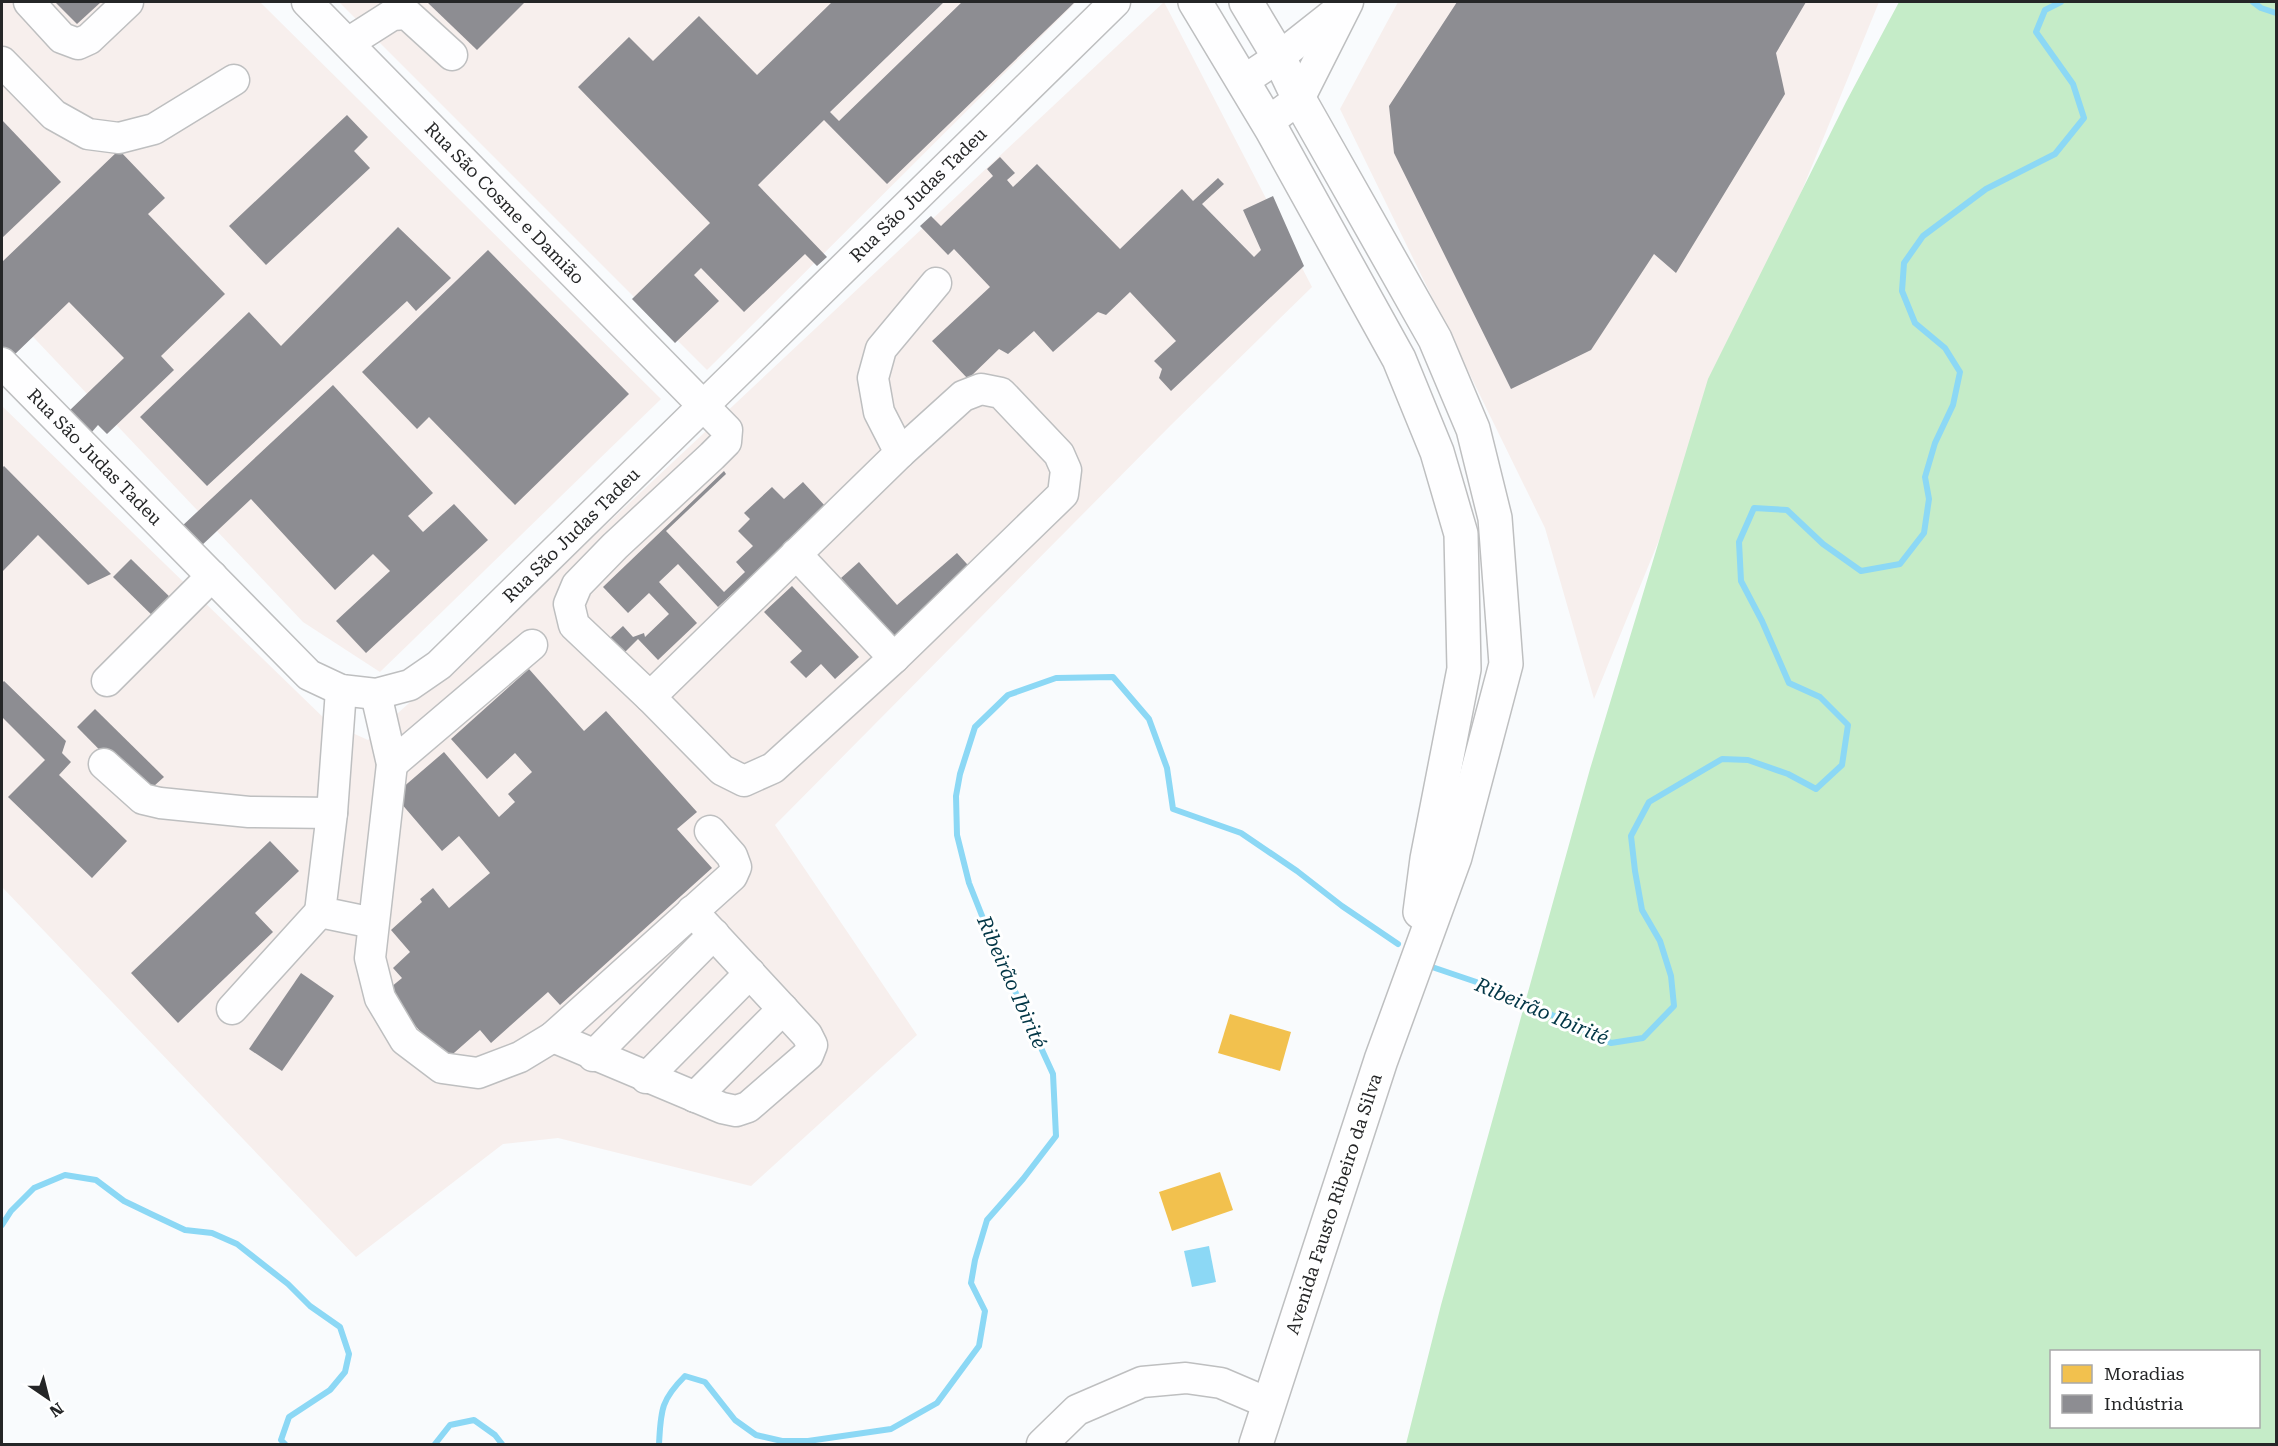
<svg xmlns="http://www.w3.org/2000/svg" width="2278" height="1446" font-family="'Roboto Serif',serif">
	<style>
		.industrial { fill: #f7efed }
		.forest { fill: #c5ecc8; fill-rule: evenodd }
		.water { fill: #8cd8f5 }
		.homes { fill: #f2c14e }
		.industry { fill: #8d8d92 }
		.lines { fill: none; stroke-linecap: round; stroke-linejoin: round }
		.stream { stroke: #8cd8f5; stroke-width: 6 }
		.minor-casing { stroke: #bebfc0; stroke-width: 33 }
		.major-casing { stroke: #bebfc0; stroke-width: 36 }
		.minor { stroke: #fefeff; stroke-width: 30 }
		.major { stroke: #fefeff; stroke-width: 33 }
		.labels { text-anchor: middle; stroke-width: 6; stroke-linejoin: round; paint-order: stroke }
		.street-label { font-size: 18px; fill: #252627; stroke: #fff }
		.water-label { font-size: 20px; font-style: italic; fill: #023646; stroke: #fff }
	</style>
	<rect width="100%" height="100%" fill="#f9fbfd"/>
	<!-- industrial -->
	<g class="industrial">
		<polygon points="2,2 260,2 661,399 380,672 303,622 2,304"/>
		<polygon points="339,2 1076,2 707,370"/>
		<polygon points="1164,2 1312,287 1171,425 775,825 917,1035 751,1186 558,1138 503,1144 356,1257 2,887 2,406 328,722 368,740 578,551"/>
		<polygon points="1398,2 1879,2 1594,699 1545,528 1340,109"/>
	</g>
	<!-- forest -->
	<path class="forest" d="M1899,2H2276V1444H1406L1441,1305L1590,769L1708,379L1846,102ZM2052,1352H2258V1426H2052Z"/>
	<!-- water -->
	<polygon class="water" points="1209,1246 1216,1282 1192,1287 1184,1251"/>
	<!-- homes -->
	<g class="homes">
		<polygon points="1230,1014 1291,1032 1280,1071 1218,1053"/>
		<polygon points="1220,1172 1233,1210 1172,1231 1159,1192"/>
	</g>
	<!-- industry -->
	<g class="industry">
		<polygon points="55,2 101,2 77,24"/>
		<polygon points="427,2 525,2 477,50"/>
		<polygon points="832,2 944,2 830,112 839,121 962,2 1075,2 887,184 824,120 758,185 827,257 817,266 805,254 744,312 701,268 694,275 719,301 675,343 632,299 710,223 578,87 629,37 653,61 699,16 757,75"/>
		<polygon points="1457,2 1806,2 1776,53 1785,94 1676,273 1654,254 1591,350 1511,389 1394,153 1389,106"/>
		<polygon points="347,115 368,137 354,151 370,168 266,265 229,226"/>
		<polygon points="2,120 61,182 2,238"/>
		<polygon points="119,150 165,198 148,214 225,294 161,356 174,370 107,434 98,425 91,433 69,411 124,358 69,302 12,357 2,346 2,262"/>
		<polygon points="1000,157 1015,173 1007,180 1013,187 1037,164 1120,249 1182,189 1193,201 1218,178 1224,184 1202,204 1254,257 1261,250 1243,210 1273,196 1304,266 1171,391 1159,378 1162,369 1154,361 1176,341 1130,292 1106,315 1098,312 1053,352 1034,331 1008,354 999,349 968,379 932,341 990,287 954,249 948,255 920,226 931,216 941,226 993,176 987,169"/>
		<polygon points="398,227 451,278 416,311 407,301 207,486 140,417 249,312 281,346"/>
		<polygon points="488,250 629,394 515,505 429,417 417,429 362,372"/>
		<polygon points="333,385 433,493 408,516 423,532 454,504 488,540 366,653 336,621 390,571 373,554 335,590 251,499 200,547 181,527"/>
		<polygon points="4,466 111,574 88,585 38,535 2,572 2,468"/>
		<polygon points="724,471 726,474 666,531 724,592 745,572 736,562 753,546 738,531 750,519 744,513 772,487 784,499 803,482 826,507 718,607 678,564 659,582 697,623 658,660 638,639 624,653 610,638 623,626 633,637 644,633 645,637 669,614 649,593 628,613 603,587"/>
		<polygon points="957,553 976,574 900,643 841,578 859,562 897,605"/>
		<polygon points="131,559 178,605 160,623 113,577"/>
		<polygon points="792,586 859,657 835,679 821,664 806,678 790,662 802,651 764,612"/>
		<polygon points="529,669 584,731 606,711 697,812 677,829 712,868 560,1005 548,992 491,1043 480,1030 446,1060 385,992 402,978 393,968 410,952 391,930 422,902 420,899 433,888 449,908 490,873 459,836 442,851 394,795 444,752 499,817 515,802 508,794 532,772 515,753 487,779 451,739"/>
		<polygon points="4,681 66,741 62,753 71,762 59,775 127,841 92,878 8,797 45,760 2,717 2,683"/>
		<polygon points="95,709 164,777 144,795 77,727"/>
		<polygon points="270,841 299,871 255,913 273,932 178,1023 131,973"/>
		<polygon points="301,973 334,996 282,1071 249,1049"/>
	</g>
	<g class="lines">
		<!-- stream -->
		<g class="stream">
			<polyline points="2253,2 2261,8 2276,13"/>
			<polyline points="1432,967 1497,989 1611,1043 1643,1038 1674,1006 1671,976 1660,941 1642,910 1635,871 1631,836 1649,802 1722,759 1748,760 1788,774 1816,789 1842,765 1848,725 1820,697 1789,683 1762,621 1741,581 1739,542 1754,508 1787,510 1823,544 1861,571 1900,564 1924,533 1929,499 1925,477 1935,443 1953,405 1960,372 1945,348 1915,323 1902,291 1904,263 1923,236 1986,189 2055,154 2084,118 2073,84 2036,32 2045,10 2061,2"/>
			<polyline points="2,1225 11,1211 34,1188 65,1175 96,1180 124,1201 151,1214 185,1230 212,1233 237,1244 288,1284 310,1306 340,1327 349,1354 345,1372 330,1390 289,1417 281,1440 285,1444"/>
			<polyline points="435,1444 450,1425 474,1420 495,1435 502,1444"/>
			<path d="M659,1444C661,1411 660,1401 685,1376L705,1382L735,1420L756,1435L782,1441H808L891,1429L937,1403L979,1346L985,1311L971,1283L975,1260L987,1220L1023,1179L1056,1136L1053,1074L992,941L969,883L957,835L956,796L960,774L975,727L1008,695L1056,678L1113,677L1149,719L1167,768L1173,809L1241,833L1297,871L1342,906L1398,944"/>
		</g>
		<defs>
			<g id="minor">
				<polyline points="29,2 62,38 78,44 89,39 128,2"/>
				<path id="s1" d="M307,2L727,430L726,442L712,456L615,546L577,585L569,604L574,625L650,697L900,453L879,412L873,378L881,349L936,283"/>
				<polyline points="348,43 392,15 407,14 452,55"/>
				<polyline points="2,62 54,115 88,134 119,138 154,129 234,80"/>
				<polyline points="1243,81 1279,57 1341,8"/>
				<polyline points="1268,122 1299,99 1348,2"/>
				<path id="s2" d="M2,363L309,675L341,690L376,694L410,685L439,665L1115,2"/>
				<polyline points="796,554 894,658"/>
				<polyline points="107,681 212,576"/>
				<polyline points="341,690 332,813 320,912 373,923"/>
				<polyline points="376,694 392,764 370,958 380,998 405,1040 442,1068 478,1073 520,1057 553,1037 732,876 736,867 732,856 710,831"/>
				<polyline points="650,697 722,770 744,781 773,768 894,658 1063,494 1066,470 1059,454 1001,393 981,389 963,396 900,453"/>
				<polyline points="104,764 143,799 160,803 249,812 332,813"/>
				<polyline points="392,764 532,645"/>
				<polyline points="232,1009 320,912"/>
				<polyline points="553,1037 722,1108 736,1111 748,1107 808,1055 812,1045 807,1035 692,911"/>
				<polyline points="593,1056 714,934"/>
				<polyline points="646,1078 750,973"/>
				<polyline points="695,1097 783,1009"/>
				<polyline points="1042,1444 1077,1410 1142,1382 1186,1378 1221,1383 1268,1403"/>
			</g>
			<g id="major">
				<polyline points="1195,2 1272,130 1399,359 1437,452 1461,534 1464,669 1427,859 1420,912"/>
				<polyline points="1246,2 1279,57 1299,99 1435,339 1473,429 1495,518 1506,664 1455,857 1381,1060 1256,1444"/>
			</g>
		</defs>
		<!-- minor casing -->
		<use href="#minor" class="minor-casing"/>
		<!-- major casing -->
		<use href="#major" class="major-casing"/>
		<!-- minor -->
		<use href="#minor" class="minor"/>
		<!-- major -->
		<use href="#major" class="major"/>
	</g>
	<g class="labels">
		<!-- street labels -->
		<g class="street-label">
			<text dy="6" stroke="none"><textPath href="#s2" startOffset="1250">Rua São Judas Tadeu</textPath></text>
			<text dy="6" stroke="none"><textPath href="#s1" startOffset="282">Rua São Cosme e Damião</textPath></text>
			<text dy="6" stroke="none"><textPath href="#s2" startOffset="132">Rua São Judas Tadeu</textPath></text>
			<text dy="6" stroke="none"><textPath href="#s2" startOffset="764">Rua São Judas Tadeu</textPath></text>
			<text transform="translate(1334 1204) rotate(-72)" y="6">Avenida Fausto Ribeiro da Silva</text>
		</g>
		<!-- water labels -->
		<g class="water-label">
			<text transform="translate(1012 982) rotate(66)" y="7">Ribeirão Ibirité</text>
			<text transform="translate(1542 1011) rotate(23)" y="7">Ribeirão Ibirité</text>
		</g>
	</g>
	<!-- border -->
	<rect width="2278" height="1446" fill="none" stroke="#252627" stroke-width="6"/>
	<!-- legend -->
	<rect x="2050" y="1350" width="210" height="78" fill="#ffffff" stroke="#a8a8a9" stroke-width="1.5"/>
	<rect x="2062" y="1365" width="30" height="18" fill="#f2c14e" stroke="#a8a8a9" stroke-width="1.5"/>
	<text x="2104" y="1380" font-size="18" fill="#252627">Moradias</text>
	<rect x="2062" y="1395" width="30" height="18" fill="#8d8d92" stroke="#a8a8a9" stroke-width="1.5"/>
	<text x="2104" y="1410" font-size="18" fill="#252627">Indústria</text>
	<!-- north arrow -->
	<g transform="translate(48 1398) rotate(145)" stroke="#ffffff" stroke-width="4.5" paint-order="stroke">
	<path d="M0-4.5L10 22L0 15L-10 22Z" fill="#252627"/>
	<text y="-9" font-size="16" font-weight="bold" text-anchor="middle" fill="#252627">N</text>
	</g>
</svg>
